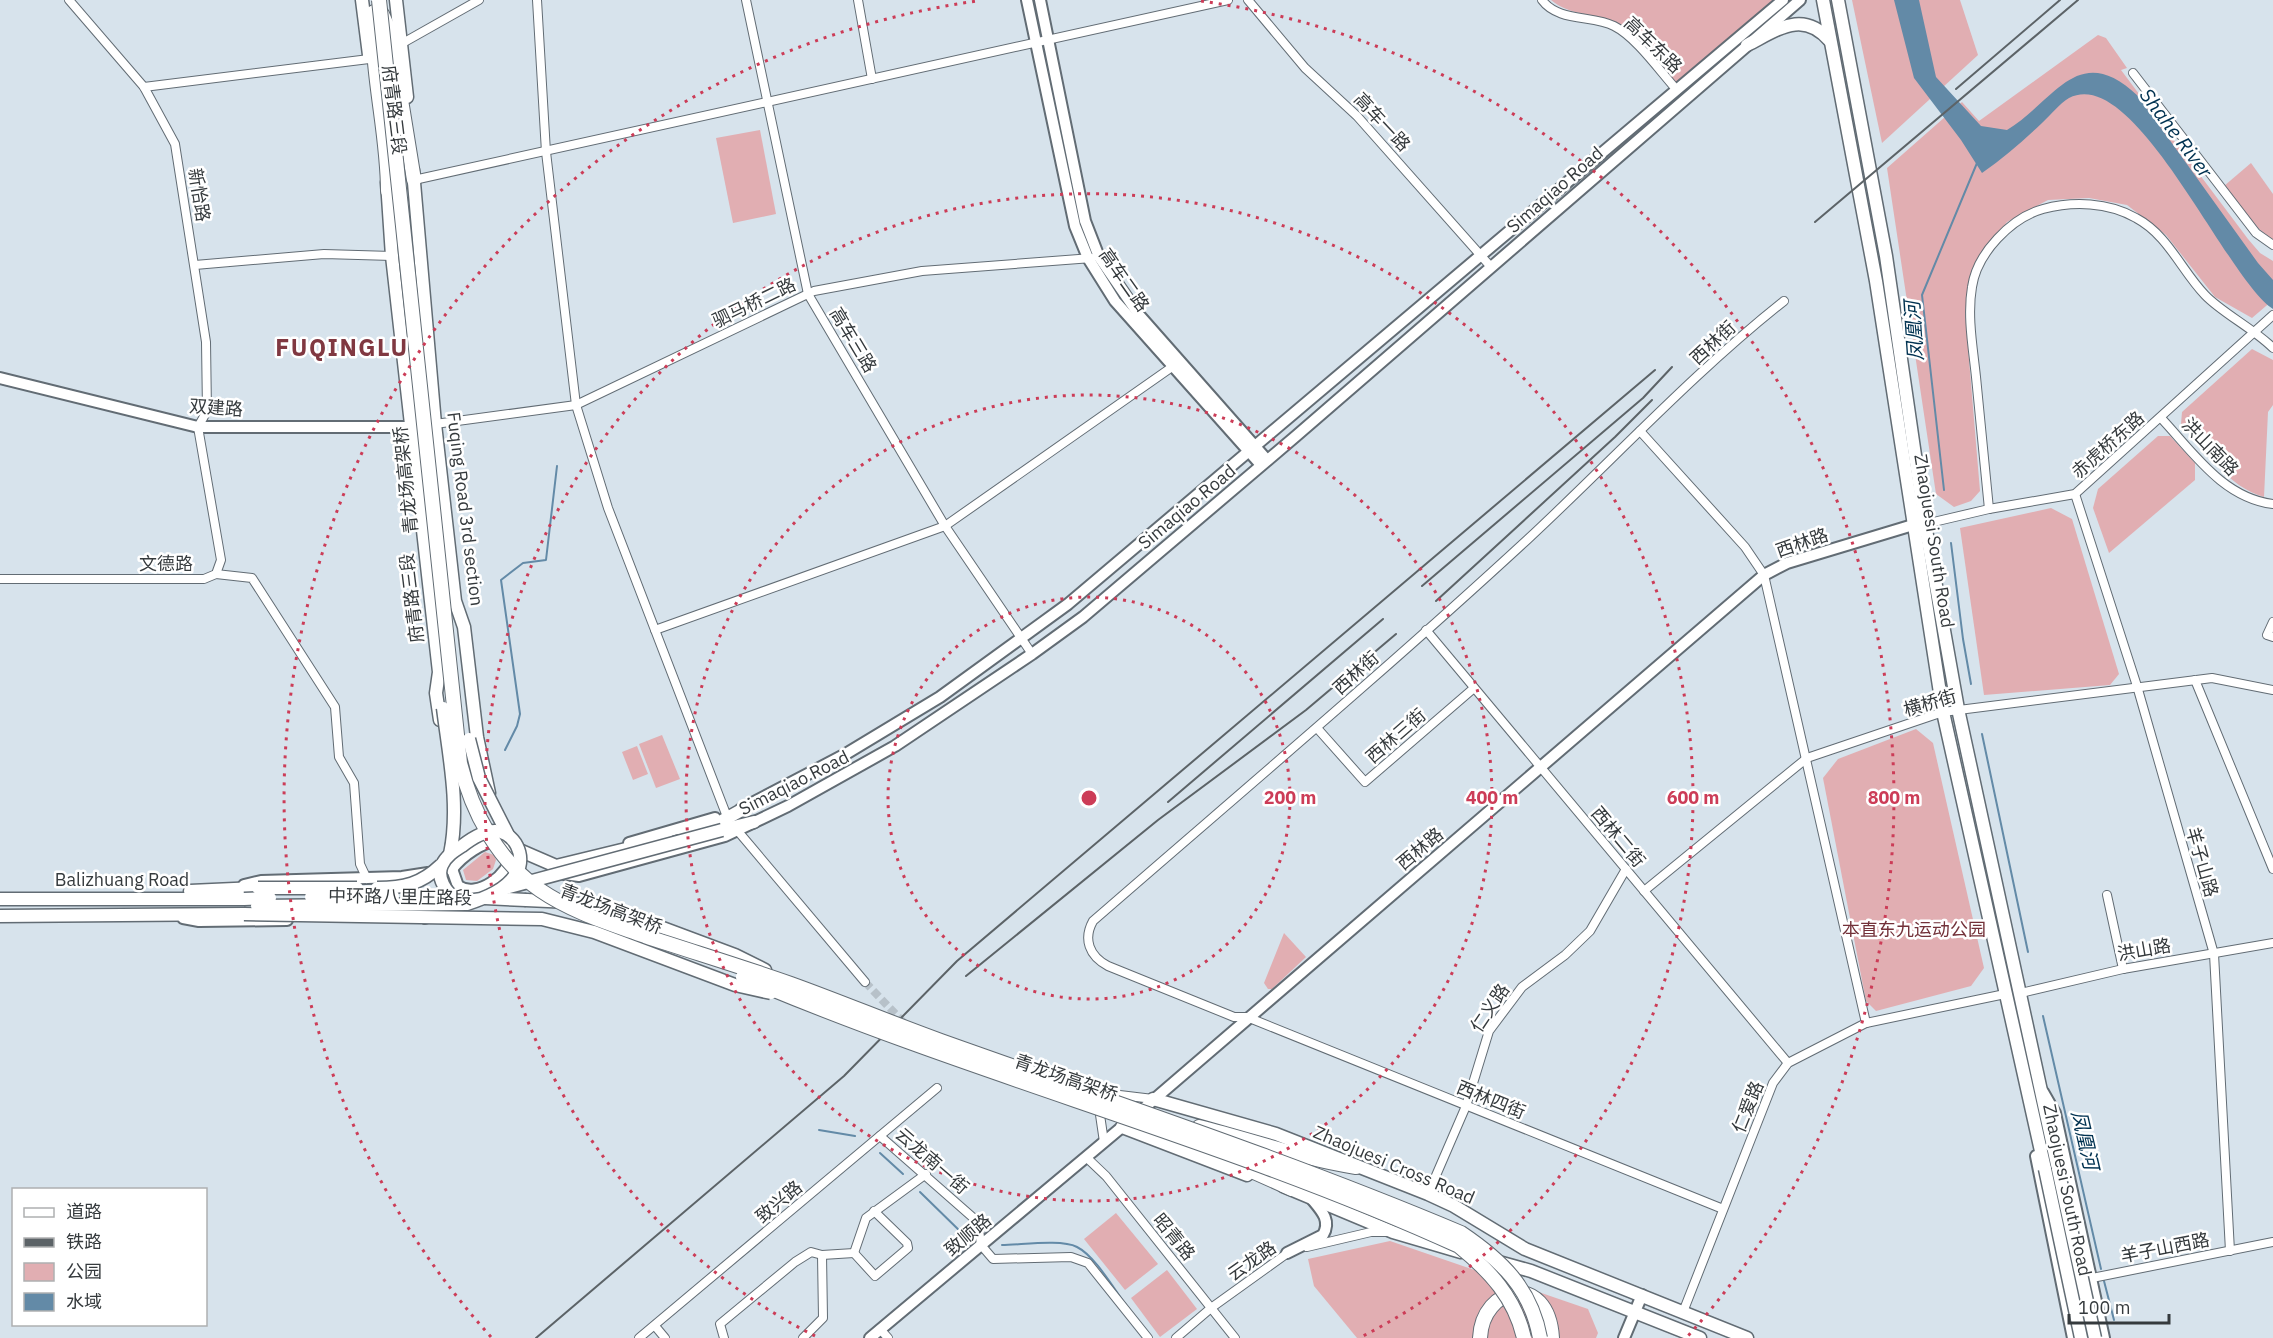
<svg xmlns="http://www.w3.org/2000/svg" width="2273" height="1338" font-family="'IBM Plex Sans','Noto Sans SC',sans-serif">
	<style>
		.green { fill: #e1aeb2 }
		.water { fill: #638aa7 }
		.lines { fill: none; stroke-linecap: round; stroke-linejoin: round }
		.stream { stroke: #638aa7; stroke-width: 2 }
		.street-tunnel { stroke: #b7c1c9; stroke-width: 8; stroke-dasharray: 8 4; stroke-linecap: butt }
		.street-casing { stroke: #626c74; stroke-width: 10 }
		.secondary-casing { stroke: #626c74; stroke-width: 14 }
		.primary-casing { stroke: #626c74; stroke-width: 15 }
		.highway-casing { stroke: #626c74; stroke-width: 16 }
		.street { stroke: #fff; stroke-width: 8 }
		.secondary { stroke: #fff; stroke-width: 10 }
		.primary { stroke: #fff; stroke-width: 12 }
		.highway { stroke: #fff; stroke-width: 14 }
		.rail { stroke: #5c6367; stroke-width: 2 }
		.primary-bridge-casing { stroke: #626c74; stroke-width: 15; stroke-linecap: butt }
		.highway-bridge-casing { stroke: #626c74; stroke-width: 16; stroke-linecap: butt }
		.primary-bridge { stroke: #fff; stroke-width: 12 }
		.highway-bridge { stroke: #fff; stroke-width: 14 }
		.ring { fill: none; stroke: #cc3c57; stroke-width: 3; stroke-dasharray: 3 6 }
		.labels { text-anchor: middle; stroke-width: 5; stroke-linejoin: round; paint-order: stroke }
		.street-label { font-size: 18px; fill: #353a3d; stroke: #fff }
		.park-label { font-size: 18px; fill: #733139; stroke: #fff }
		.water-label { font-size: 20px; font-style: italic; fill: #003251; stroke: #fff }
		.district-label { font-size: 24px; font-weight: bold; letter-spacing: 1.5px; fill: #803841; stroke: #fff }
		.centre { fill: #cc3c57; stroke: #fff; stroke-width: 3 }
		.ring-label { font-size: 18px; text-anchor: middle; font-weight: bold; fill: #cc3c57; stroke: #fff; stroke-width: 5; stroke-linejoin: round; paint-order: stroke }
	</style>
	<rect width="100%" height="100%" fill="#d7e3ec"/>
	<!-- green -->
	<g class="green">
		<path d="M1551,0H1775L1676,83C1659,62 1643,34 1617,23C1595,13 1570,16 1551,0Z"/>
		<polygon points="1852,0 1960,0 1978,55 1882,143"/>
		<polygon points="2098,35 2106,38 2127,68 2121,70 2248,239 2260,253 2273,261 2273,300 2252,318 2215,297 2166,235 2127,205 2089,198 2048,200 2007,222 1972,269 1965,312 1980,491 1971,501 1954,507 1936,494 1887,168 1962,102 1979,121"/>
		<polygon points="760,130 776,214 733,223 716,138"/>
		<polygon points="2251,163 2273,194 2273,240 2259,229 2224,186"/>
		<path d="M2252,349L2273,360V405L2268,412L2264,497C2228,487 2206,451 2181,424L2182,412Z"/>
		<polygon points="2158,436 2170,436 2195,463 2195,480 2109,553 2093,508 2098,489"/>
		<polygon points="2051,508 2072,519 2119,674 2110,685 1984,695 1960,528"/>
		<polygon points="1916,729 1933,743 1984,968 1971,986 1876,1011 1866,1001 1823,778 1838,759"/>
		<polygon points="662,735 680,779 656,788 639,744"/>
		<polygon points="637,746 648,774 633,780 622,752"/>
		<polygon points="485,852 494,855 496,860 493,869 477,881 466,880 463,870"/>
		<polygon points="1284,933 1306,957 1272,989 1268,989 1264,983"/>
		<polygon points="1116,1213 1158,1264 1125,1290 1084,1239"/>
		<polygon points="1390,1241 1588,1309 1598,1333 1596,1338 1357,1338 1314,1286 1308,1259"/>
		<polygon points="1167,1270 1197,1309 1160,1337 1131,1298"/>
	</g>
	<!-- water -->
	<path class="water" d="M1894,0H1919L1936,77L1981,126L2007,130C2055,101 2078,39 2138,96L2258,263L2273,280V309C2226,279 2135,63 2069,98C2060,103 2050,116 2042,123C2023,141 2004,158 1982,173L1961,140L1914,78Z"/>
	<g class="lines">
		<!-- stream -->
		<g class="stream">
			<polyline points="1944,490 1922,295 1977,163"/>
			<polyline points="1951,543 1963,639 1971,684"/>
			<polyline points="1982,734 2028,952"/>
			<polyline points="505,750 517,726 520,714 501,580 523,563 546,560 557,466"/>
			<polyline points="2043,1016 2101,1269"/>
			<polyline points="819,1130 855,1136"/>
			<polyline points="880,1153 903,1174"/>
			<polyline points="920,1192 965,1236"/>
			<path d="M1002,1245C1021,1245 1061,1239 1077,1247C1095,1256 1114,1289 1126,1305"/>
			<polyline points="2104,1281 2114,1320"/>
		</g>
		<!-- street-tunnel -->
		<polyline class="street-tunnel" points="865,982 904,1023"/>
		<defs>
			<g id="street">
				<polyline points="537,0 546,152 576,405 608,508 726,814"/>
				<polyline points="746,0 808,294 945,526 1032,654"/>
				<polyline points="858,0 872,79"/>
				<polyline points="1248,0 1305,68 1357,116 1491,267"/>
				<path d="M1542,0C1558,22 1593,15 1614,26C1636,37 1659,70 1676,89"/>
				<polyline points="401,44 479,0"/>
				<polyline points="2133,73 2256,233 2273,245"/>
				<polyline points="144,87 369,59"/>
				<polyline points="414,180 1228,0"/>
				<polyline points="195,265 324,254 392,256"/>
				<path d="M2161,418C2193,452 2223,498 2273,504"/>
				<polyline points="435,424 576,405 814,291 922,271 1092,258"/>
				<polyline points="1640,431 1745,547 1764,575 1866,1023"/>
				<polyline points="2075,494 2137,686 2214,954 2230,1251"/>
				<path d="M1989,509C1985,465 1980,421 1976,377C1973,348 1967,316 1972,287C1977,253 2011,218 2043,209C2073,201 2108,202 2136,218C2168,235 2181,270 2205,295C2222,313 2253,328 2273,348"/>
				<polyline points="1925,524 1989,509 2075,494 2273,315"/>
				<polyline points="216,574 252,578 335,707 339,757 354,783 360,864 367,879"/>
				<polyline points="0,579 204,579 216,574 221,560 198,427 207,411 206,342 175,144 144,87 69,0"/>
				<polyline points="2273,622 2267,635 2273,637"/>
				<polyline points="655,630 945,526 1172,367"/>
				<polyline points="1426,630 1788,1063"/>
				<polyline points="2195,680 2273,869"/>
				<polyline points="1317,728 1365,782 1474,688"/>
				<polyline points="737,830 865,982"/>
				<polyline points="1644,891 1807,758 1943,712 2212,678 2273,690"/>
				<polyline points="2107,895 2123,969"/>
				<polyline points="2021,993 2123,969 2273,943"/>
				<polyline points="1103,1093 1153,1099"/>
				<polyline points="1099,1108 1104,1142"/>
				<polyline points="880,1136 978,1222 981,1245 993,1259 1071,1257 1088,1263 1148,1338"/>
				<polyline points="1086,1157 1106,1176 1235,1338"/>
				<polyline points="1428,1194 1466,1106 1489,1031 1522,987 1565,955 1590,931 1626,869"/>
				<path d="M1723,1209L1247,1017H1234L1108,966C1089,956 1083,939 1093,921C1239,794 1386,670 1528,539C1613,460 1693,373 1784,301"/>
				<polyline points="1307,1247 1371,1232 1386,1232"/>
				<polyline points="854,1253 875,1276 908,1248 907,1243 874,1211"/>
				<polyline points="2087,1279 2273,1242"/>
				<polyline points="1683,1312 1773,1083 1788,1063 1866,1023 2005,994"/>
				<polyline points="655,1326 665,1338"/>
				<polyline points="880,1329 888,1338"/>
				<polyline points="639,1338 937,1088"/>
				<polyline points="724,1338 720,1324 795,1262 811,1252 822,1255 854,1253 866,1218 926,1174"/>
				<polyline points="803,1338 823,1318 822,1255"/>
				<polyline points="1176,1338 1211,1308 1289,1252"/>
			</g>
			<g id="secondary">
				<polyline points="1027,0 1075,226 1088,258 1115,301 1261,465"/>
				<polyline points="1040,0 1085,221 1099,257 1139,315 1267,460"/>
				<polyline points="0,378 198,427 411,427 432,424"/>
				<polyline points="741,809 844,755 940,697 1068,604 1783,0"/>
				<path d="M499,840L507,845L511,854C510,875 477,899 458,886L452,869C463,855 482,842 499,840Z"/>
				<polyline points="629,843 715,818"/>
				<polyline points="564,874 579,876 725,836 788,806 895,746 1032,654 1083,617 1296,436 1800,0"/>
				<polyline points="244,885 261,881 402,877 428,873"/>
				<polyline points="183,918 199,921 287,920"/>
				<polyline points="425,918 477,891"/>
				<polyline points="2043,1092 2055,1113 2104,1338"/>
				<polyline points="2036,1156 2073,1338"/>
				<path d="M1287,1253L1323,1235C1332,1220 1320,1209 1311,1198"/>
				<polyline points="870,1338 1122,1127 1764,575 1787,563 1913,525"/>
				<polyline points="1624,1338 1642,1295"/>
			</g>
			<g id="primary">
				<polyline points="362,0 369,55"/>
				<polyline points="396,0 407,97"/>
				<polyline points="1823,0 1876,281 1943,712 2045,1169"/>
				<polyline points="1838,0 1886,256 1925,524 1958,709 2058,1169"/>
				<path d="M1747,45C1777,30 1803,9 1830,41"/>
				<polyline points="413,171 435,424 455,601 464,627 477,737 489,793"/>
				<polyline points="387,182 392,256 439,672 436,693 440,720"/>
				<polyline points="722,830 754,822"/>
				<polyline points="684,834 720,822 747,807"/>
				<polyline points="452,844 452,869"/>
				<polyline points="519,850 556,866 667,839"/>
				<polyline points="190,891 258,888"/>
				<polyline points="0,899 244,899"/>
				<polyline points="526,900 570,902 628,915 735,955 765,970"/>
				<polyline points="0,916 244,914"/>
				<polyline points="1153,1099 1276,1134 1428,1194 1454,1206 1525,1249 1747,1338"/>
				<polyline points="1122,1127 1247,1175"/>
				<polyline points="1283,1186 1393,1232 1461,1252"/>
				<polyline points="1495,1261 1531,1271 1700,1338"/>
			</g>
			<g id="highway">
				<path d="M374,12C370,71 388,131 388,191"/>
				<polyline points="382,14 390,32 414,180"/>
				<path d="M1199,1127C1252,1140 1303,1159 1356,1167"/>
				<polyline points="1218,1156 1292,1189"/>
				<path d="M1480,1338C1482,1286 1548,1271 1552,1338"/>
			</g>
		</defs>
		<!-- street casing -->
		<use href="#street" class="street-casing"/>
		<!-- secondary casing -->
		<use href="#secondary" class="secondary-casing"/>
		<!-- primary casing -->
		<use href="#primary" class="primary-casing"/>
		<!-- highway casing -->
		<use href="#highway" class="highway-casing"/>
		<!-- street -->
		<use href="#street" class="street"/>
		<!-- secondary -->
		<use href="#secondary" class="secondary"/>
		<!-- primary -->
		<use href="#primary" class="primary"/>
		<!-- highway -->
		<use href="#highway" class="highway"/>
		<!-- rail -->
		<g class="rail">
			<polyline points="1956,89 2060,0"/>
			<polyline points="1815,222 2078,0"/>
			<polyline points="1422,586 1643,398 1672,367"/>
			<polyline points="1436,601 1615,437 1652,400"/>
			<polyline points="1168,802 1383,619"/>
			<polyline points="966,976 1158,820 1306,710 1396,634"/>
			<polyline points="536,1338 844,1076 957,961 1655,370"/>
		</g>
		<defs>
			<g id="primary-bridge">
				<path d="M443,708C449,756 460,807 450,854"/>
				<polyline points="469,739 479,778 508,835"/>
				<polyline points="258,888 357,888"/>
				<path d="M377,888C404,888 421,884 441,865"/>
				<polyline points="502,889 722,830"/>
				<polyline points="311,897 393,896"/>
				<polyline points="485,898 526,900"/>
				<polyline points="244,899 270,898"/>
				<path d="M257,906L467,904C485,898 507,890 517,872C526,856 515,832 495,831C483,831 471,839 462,846C454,851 446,856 442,865C436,877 446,894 458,899C465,902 474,900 481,899"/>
				<polyline points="244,914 542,919 594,932 735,985 771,993"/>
				<polyline points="2045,1169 2081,1338"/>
				<polyline points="2058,1169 2095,1338"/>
			</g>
			<g id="highway-bridge">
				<path d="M379,0L460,763C472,812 497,860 540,890C572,912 609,923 645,936C693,952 743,967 791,984C841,1002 891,1023 941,1041C1115,1103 1290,1161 1461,1233C1501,1260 1531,1288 1540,1338"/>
				<path d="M743,977C978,1077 1227,1140 1459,1246C1490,1271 1515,1298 1524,1338"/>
			</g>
		</defs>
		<!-- primary-bridge casing -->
		<use href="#primary-bridge" class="primary-bridge-casing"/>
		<!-- highway-bridge casing -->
		<use href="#highway-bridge" class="highway-bridge-casing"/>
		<!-- primary-bridge -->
		<use href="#primary-bridge" class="primary-bridge"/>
		<!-- highway-bridge -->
		<use href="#highway-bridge" class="highway-bridge"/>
	</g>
	<!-- distance rings -->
	<g class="ring">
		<circle cx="1089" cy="798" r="201"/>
		<circle cx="1089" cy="798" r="403"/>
		<path d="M815 1336A604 604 0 1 1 1363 1336"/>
		<path d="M491 1337A805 805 0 0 1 977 1M1201 1A805 805 0 0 1 1687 1337"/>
	</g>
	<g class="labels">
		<!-- street labels -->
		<g class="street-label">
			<text transform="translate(1653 45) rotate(44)" y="6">高车东路</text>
			<text transform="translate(394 110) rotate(83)" y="6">府青路三段</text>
			<text transform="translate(1382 122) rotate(47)" y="6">高车一路</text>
			<text transform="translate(1555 190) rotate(-41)" y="6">Simaqiao Road</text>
			<text transform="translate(199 195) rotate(81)" y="6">新怡路</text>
			<text transform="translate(1124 280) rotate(55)" y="6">高车二路</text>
			<text transform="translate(754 303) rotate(-26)" y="6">驷马桥二路</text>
			<text transform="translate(853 340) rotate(59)" y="6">高车三路</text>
			<text transform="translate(1713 343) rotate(-43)" y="6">西林街</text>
			<text transform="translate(216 408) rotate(4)" y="6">双建路</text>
			<text transform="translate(2108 445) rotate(-42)" y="6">赤虎桥东路</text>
			<text transform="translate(2210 447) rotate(46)" y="6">洪山南路</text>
			<text transform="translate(406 480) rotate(-96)" y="6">青龙场高架桥</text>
			<text transform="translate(1187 507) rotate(-40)" y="6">Simaqiao Road</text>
			<text transform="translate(465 509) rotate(83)" y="6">Fuqing Road 3rd section</text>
			<text transform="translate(1934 541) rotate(81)" y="6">Zhaojuesi South Road</text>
			<text transform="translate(1802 543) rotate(-19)" y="6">西林路</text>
			<text x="166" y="570">文德路</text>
			<text transform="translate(412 598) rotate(-97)" y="6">府青路三段</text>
			<text transform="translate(1356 673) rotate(-42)" y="6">西林街</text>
			<text transform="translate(1930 703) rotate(-16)" y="6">横桥街</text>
			<text transform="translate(1396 736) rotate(-41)" y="6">西林三街</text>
			<text transform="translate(794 783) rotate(-27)" y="6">Simaqiao Road</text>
			<text transform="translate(1618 837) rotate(50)" y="6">西林二街</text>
			<text transform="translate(1420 849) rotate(-40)" y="6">西林路</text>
			<text transform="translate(2202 862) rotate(74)" y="6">羊子山路</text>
			<text x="122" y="886">Balizhuang Road</text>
			<text transform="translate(400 897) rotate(1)" y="6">中环路八里庄路段</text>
			<text transform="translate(611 909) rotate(21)" y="6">青龙场高架桥</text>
			<text transform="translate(2144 950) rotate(-10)" y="6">洪山路</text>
			<text transform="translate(1490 1008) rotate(-56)" y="6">仁义路</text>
			<text transform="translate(1066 1078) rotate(19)" y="6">青龙场高架桥</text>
			<text transform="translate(1491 1100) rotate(22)" y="6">西林四街</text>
			<text transform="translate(1748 1107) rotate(-68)" y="6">仁爱路</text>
			<text transform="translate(932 1161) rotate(41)" y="6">云龙南一街</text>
			<text transform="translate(1394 1165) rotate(23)" y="6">Zhaojuesi Cross Road</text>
			<text transform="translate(2067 1190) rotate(78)" y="6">Zhaojuesi South Road</text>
			<text transform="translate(779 1202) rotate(-40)" y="6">致兴路</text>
			<text transform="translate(968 1235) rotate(-40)" y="6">致顺路</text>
			<text transform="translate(1174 1237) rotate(51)" y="6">昭青路</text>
			<text transform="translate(2165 1248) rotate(-11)" y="6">羊子山西路</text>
			<text transform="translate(1252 1261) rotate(-35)" y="6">云龙路</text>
		</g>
		<!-- park labels -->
		<g class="park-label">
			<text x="1914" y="936">本直东九运动公园</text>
		</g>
		<!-- water labels -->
		<g class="water-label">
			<text transform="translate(2176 133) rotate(53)" y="7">Shahe River</text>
			<text transform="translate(1914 331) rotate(-94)" y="7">凤凰河</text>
			<text transform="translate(2085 1140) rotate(77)" y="7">凤凰河</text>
		</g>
		<!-- district labels -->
		<g class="district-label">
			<text x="342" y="356">FUQINGLU</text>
		</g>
	</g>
	<circle cx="1089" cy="798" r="9" class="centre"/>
	<g class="ring-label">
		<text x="1290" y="804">200 m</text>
		<text x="1492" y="804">400 m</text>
		<text x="1693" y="804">600 m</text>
		<text x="1894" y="804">800 m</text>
	</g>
	<!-- legend -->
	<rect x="12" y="1188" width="195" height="138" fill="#ffffff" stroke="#aeb0b1" stroke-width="1.5"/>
	<rect x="24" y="1208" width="30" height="9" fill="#ffffff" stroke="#aeb0b1" stroke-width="1.5"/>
	<text x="66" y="1218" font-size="18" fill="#353a3d">道路</text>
	<rect x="24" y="1238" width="30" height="9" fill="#5c6367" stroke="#aeb0b1" stroke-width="1.5"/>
	<text x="66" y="1248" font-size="18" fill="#353a3d">铁路</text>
	<rect x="24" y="1263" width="30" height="18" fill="#e1aeb2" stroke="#aeb0b1" stroke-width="1.5"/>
	<text x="66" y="1278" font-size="18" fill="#353a3d">公园</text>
	<rect x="24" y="1293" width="30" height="18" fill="#638aa7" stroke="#aeb0b1" stroke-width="1.5"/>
	<text x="66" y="1308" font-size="18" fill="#353a3d">水域</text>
	<!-- scale -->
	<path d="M2069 1314v9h100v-9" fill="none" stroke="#353a3d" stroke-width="3"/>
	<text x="2078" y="1314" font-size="18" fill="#353a3d" stroke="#ffffff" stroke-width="4.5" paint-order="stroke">100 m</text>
</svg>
